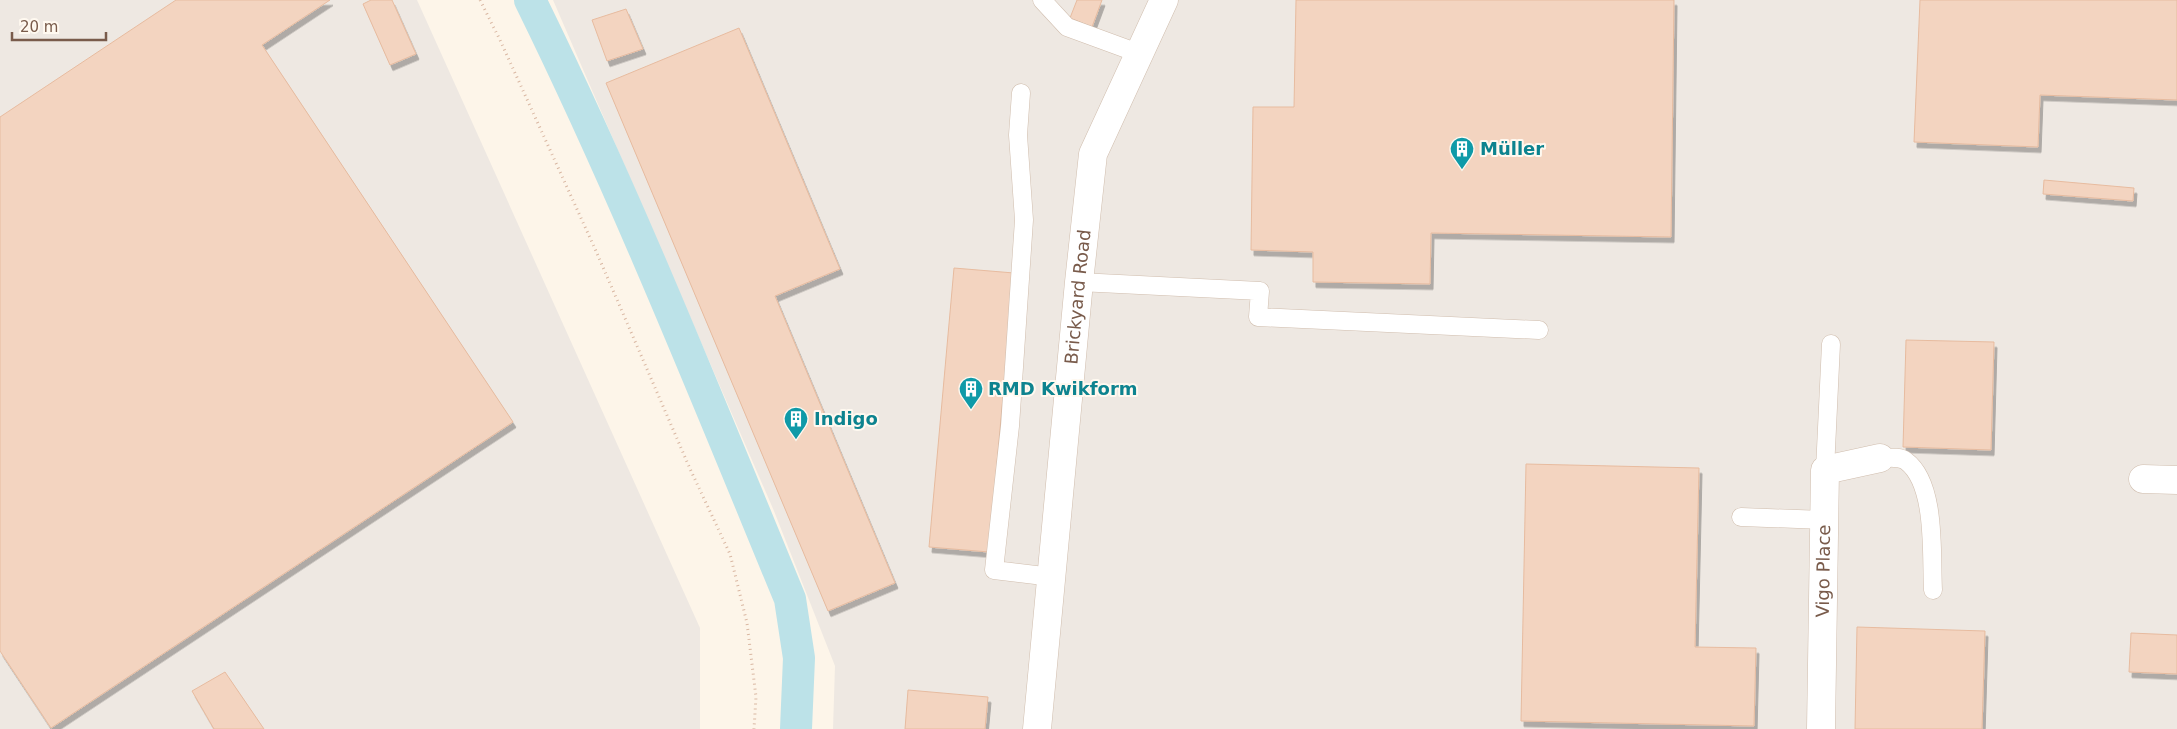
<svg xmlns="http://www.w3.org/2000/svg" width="2177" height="729" font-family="'DejaVu Sans',sans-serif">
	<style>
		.industrial { fill: #eee8e2 }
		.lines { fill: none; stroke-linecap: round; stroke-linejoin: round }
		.canal { stroke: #bce2e8; stroke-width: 32 }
		.building { fill: #f3d4c0; stroke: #e7bb9f; filter: url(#shadow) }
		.lane-casing { stroke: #d0bdad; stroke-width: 19 }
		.street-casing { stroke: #d0bdad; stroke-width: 29 }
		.path { stroke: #d9b7a2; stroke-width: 3; stroke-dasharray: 1 4; stroke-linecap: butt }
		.lane { stroke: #fff; stroke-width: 18 }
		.street { stroke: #fff; stroke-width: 28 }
		.labels { text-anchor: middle; stroke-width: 4; stroke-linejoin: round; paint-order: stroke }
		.culture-label { font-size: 18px; font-weight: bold; fill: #0d838f; stroke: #fff9f0; text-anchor: start }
		.street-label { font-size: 18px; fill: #795b4b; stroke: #fff9f0 }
	</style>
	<defs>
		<filter id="shadow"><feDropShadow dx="3" dy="5.5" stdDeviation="0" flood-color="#0004"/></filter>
	</defs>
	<rect width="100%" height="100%" fill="#fdf5e9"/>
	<!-- industrial -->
	<g class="industrial">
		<polygon points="0,0 417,0 700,628 700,729 0,729"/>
		<polygon points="553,0 2177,0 2177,729 833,729 835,666 774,511"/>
	</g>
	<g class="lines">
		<!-- canal -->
		<path class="canal" d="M530,0C626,195 707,398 790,599L799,658L796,729"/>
	</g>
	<!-- building -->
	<g class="building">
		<polygon points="176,0 330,0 262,45 513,422 51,728 0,651 0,117"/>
		<polygon points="371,0 392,0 416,54 390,65 363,4"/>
		<polygon points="1077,0 1102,0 1092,27 1070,18"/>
		<polygon points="1296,0 1674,0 1671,237 1431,233 1430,284 1313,282 1313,252 1251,250 1253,107 1294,107"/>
		<polygon points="1920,0 2177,0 2177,100 2040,95 2038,147 1914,142"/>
		<polygon points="626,9 643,49 607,61 592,20"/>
		<polygon points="739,28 840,269 775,296 895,583 828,611 606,83"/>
		<polygon points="2044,180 2134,188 2133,201 2043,194"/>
		<polygon points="954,268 1014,273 989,552 929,547"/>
		<polygon points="1906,340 1994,342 1991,450 1903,447"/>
		<polygon points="1526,464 1699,468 1695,647 1756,648 1754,726 1521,721"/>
		<polygon points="1857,627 1985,631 1982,729 1855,729"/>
		<polygon points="2131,633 2177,635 2177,674 2129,672"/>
		<polygon points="225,672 264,729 214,729 192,691"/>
		<polygon points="908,690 988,697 985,729 905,729"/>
	</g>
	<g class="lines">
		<defs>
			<g id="lane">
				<polyline points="1042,0 1067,27 1138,53"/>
				<polyline points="1021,93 1018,135 1024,220 1010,426 994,570 1052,577"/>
				<polyline points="1079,282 1260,291 1258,317 1539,330"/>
				<path d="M1880,458C1888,458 1899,456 1906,461C1937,484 1931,556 1933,590"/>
				<polyline points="1825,470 1831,344"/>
				<polyline points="1741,517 1824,520"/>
			</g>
			<g id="street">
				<polyline points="2143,479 2177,480"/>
				<path id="s1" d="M1037,729L1079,282L1093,154L1164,0"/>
				<path id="s2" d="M1821,729L1825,470L1880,458"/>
			</g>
		</defs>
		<!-- lane casing -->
		<use href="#lane" class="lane-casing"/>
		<!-- street casing -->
		<use href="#street" class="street-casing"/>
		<!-- path -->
		<polyline class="path" points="480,0 500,40 596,251 691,471 730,554 747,623 756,697 754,729"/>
		<!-- lane -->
		<use href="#lane" class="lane"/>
		<!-- street -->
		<use href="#street" class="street"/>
	</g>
	<!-- icons -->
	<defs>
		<symbol id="building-pin" viewBox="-11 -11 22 30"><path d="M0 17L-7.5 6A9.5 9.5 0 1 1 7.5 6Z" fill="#0f9aa8" stroke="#fff9f0"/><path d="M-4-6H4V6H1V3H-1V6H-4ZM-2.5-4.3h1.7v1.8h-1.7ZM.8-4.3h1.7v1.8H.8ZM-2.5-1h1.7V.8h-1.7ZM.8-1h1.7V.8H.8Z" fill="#fff"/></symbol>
	</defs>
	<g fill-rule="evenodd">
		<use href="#building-pin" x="1448" y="135" width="28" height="38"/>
		<use href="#building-pin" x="957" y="375" width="28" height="38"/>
		<use href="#building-pin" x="782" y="405" width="28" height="38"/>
	</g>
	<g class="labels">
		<!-- culture labels -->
		<g class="culture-label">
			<text x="1480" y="155">Müller</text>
			<text x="988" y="395">RMD Kwikform</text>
			<text x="814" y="425">Indigo</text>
		</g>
		<!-- street labels -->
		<g class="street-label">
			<text dy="6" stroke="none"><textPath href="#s1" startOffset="434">Brickyard Road</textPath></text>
			<text dy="6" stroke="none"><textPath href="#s2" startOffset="158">Vigo Place</textPath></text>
		</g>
	</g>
	<!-- scale -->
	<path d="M12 32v8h94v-8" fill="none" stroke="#795b4b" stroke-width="2.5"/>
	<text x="20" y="32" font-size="15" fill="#795b4b" stroke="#fff9f0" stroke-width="4" paint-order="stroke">20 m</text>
</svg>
